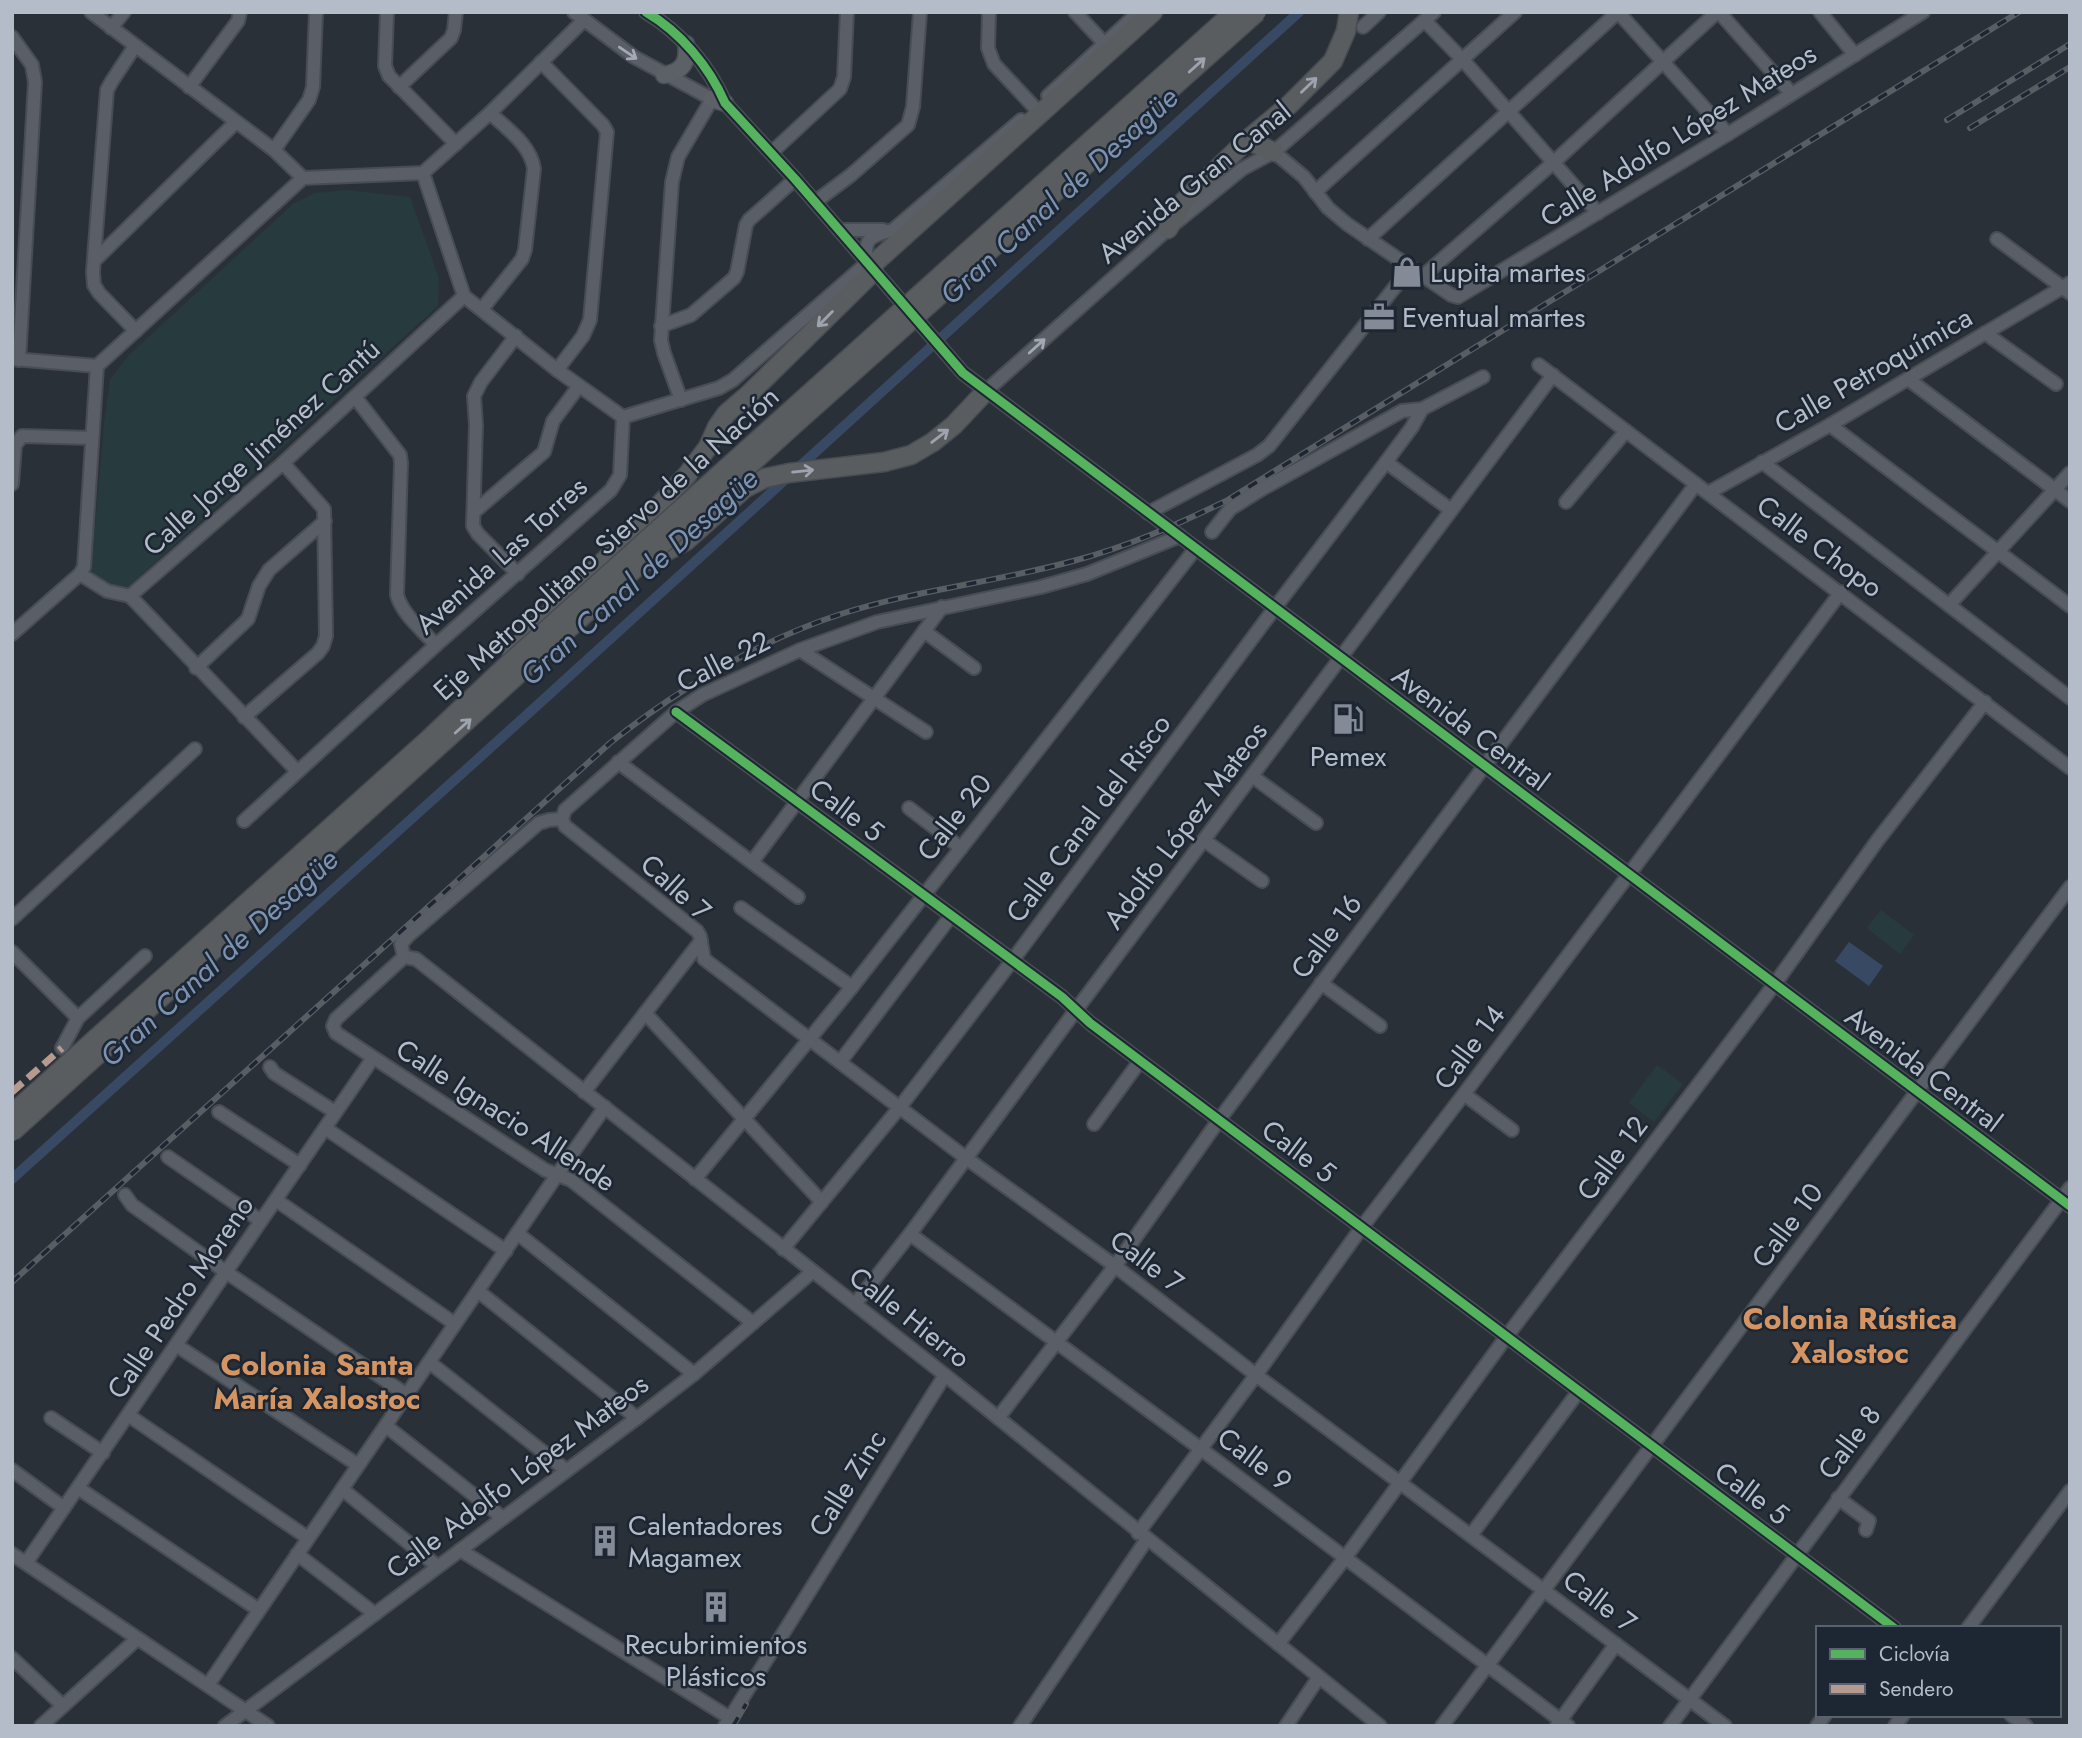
<svg xmlns="http://www.w3.org/2000/svg" width="2082" height="1738" font-family="Jost,sans-serif">
	<style>
		.green { fill: #273a3e }
		.water { fill: #384963 }
		.lines { fill: none; stroke-linecap: round; stroke-linejoin: round }
		.canal { stroke: #384963; stroke-width: 10 }
		.minor-casing { stroke: #484c53; stroke-width: 16 }
		.major-casing { stroke: #484c55; stroke-width: 19 }
		.highway-casing { stroke: #474c53; stroke-width: 21 }
		.minor { stroke: #5a5e66; stroke-width: 12 }
		.major { stroke: #5c6168; stroke-width: 16 }
		.highway { stroke: #5a5d60; stroke-width: 18 }
		.rail-casing { stroke: #595d64; stroke-width: 6 }
		.rail { stroke: #1d2633; stroke-width: 3.5; stroke-dasharray: 10; stroke-linecap: butt }
		.highway-bridge-casing { stroke: #474c53; stroke-width: 21; stroke-linecap: butt }
		.highway-bridge { stroke: #5a5d60; stroke-width: 18 }
		.quiet { stroke: #b69a8f; stroke-width: 7; stroke-dasharray: 14 7; stroke-linecap: butt }
		.cycleway-casing { stroke: #1d2633; stroke-width: 13 }
		.cycleway { stroke: #56b35d; stroke-width: 9 }
		.oneway { stroke: #a2a9b5 }
		.oneway2 { stroke: #9ea4af }
		.labels { text-anchor: middle; stroke-width: 5; stroke-linejoin: round; paint-order: stroke }
		.street-label { font-size: 28px; fill: #b4bcc9; stroke: #1d2633 }
		.poi-label { font-size: 28px; fill: #b4bcc9; stroke: #1d2633; text-anchor: start }
		.water-label { font-size: 30px; font-style: italic; fill: #7c92b1; stroke: #1d2633 }
		.neighbourhood-label { font-size: 30px; font-weight: bold; fill: #d59563; stroke: #1d2633 }
	</style>
	<rect width="100%" height="100%" fill="#2a3038"/>
	<!-- green -->
	<g class="green">
		<polygon points="346,190 410,197 439,278 438,306 124,591 97,582 91,568 104,424 110,380 128,356 293,204 315,193"/>
		<polygon points="1881,910 1914,935 1900,954 1867,928"/>
		<polygon points="1657,1065 1683,1084 1654,1122 1629,1103"/>
	</g>
	<!-- water -->
	<polygon class="water" points="1849,942 1883,966 1869,986 1835,961"/>
	<g class="lines">
		<!-- canal -->
		<polyline class="canal" points="12,1179 520,721 1299,12"/>
		<defs>
			<g id="minor">
				<polyline points="91,12 274,150 303,178"/>
				<polyline points="387,12 385,66 389,76 456,144"/>
				<polyline points="574,12 634,57 712,99 678,157 672,182 661,340 664,353 681,400"/>
				<path d="M646,12C680,32 709,66 725,103L795,179L963,373L2070,1206"/>
				<polyline points="989,12 988,48 994,64 1035,108"/>
				<polyline points="1075,12 1104,43"/>
				<polyline points="1618,12 1728,134"/>
				<polyline points="1719,12 1791,93"/>
				<polyline points="1820,12 1855,55"/>
				<polyline points="1425,21 1463,60 1598,213"/>
				<polyline points="1363,27 1379,12"/>
				<polyline points="111,28 124,12"/>
				<polyline points="12,37 32,65 35,82 19,360"/>
				<polyline points="135,46 112,81 107,90 93,272 94,285 99,293 136,331"/>
				<polyline points="541,62 603,125 607,132 590,320 583,336 557,370"/>
				<polyline points="189,87 238,21 240,12"/>
				<polyline points="399,87 451,38 454,30 456,12"/>
				<polyline points="1048,96 1139,12"/>
				<polyline points="274,150 309,100 313,87 316,12"/>
				<polyline points="1274,152 1304,177 1328,208 1347,224 1451,295 1458,297 1728,134 1923,12"/>
				<polyline points="771,153 840,89 844,77 847,12"/>
				<polyline points="423,173 464,296 557,370 623,417"/>
				<polyline points="1315,192 1515,12"/>
				<polyline points="815,202 851,175 908,125 913,107 920,12"/>
				<polyline points="839,230 883,230"/>
				<polyline points="1368,239 1618,12"/>
				<polyline points="1997,239 2070,293"/>
				<polyline points="94,261 236,122"/>
				<path d="M867,263C863,237 871,236 893,230L1021,120"/>
				<polyline points="1423,276 1554,162 1717,12"/>
				<path d="M482,309L522,259L525,250L534,169C531,145 507,129 490,113"/>
				<polyline points="661,326 691,315 734,278 737,272 746,225 749,220 795,179"/>
				<polyline points="1985,333 2056,384"/>
				<polyline points="516,336 481,382 474,396 476,425 473,526 478,534 518,574"/>
				<polyline points="13,359 97,366"/>
				<polyline points="1539,365 2070,768"/>
				<polyline points="1908,379 2070,501"/>
				<polyline points="986,391 1168,229 1242,169 1274,152 1434,12"/>
				<path d="M355,397L400,455L401,463L397,595C402,614 423,631 436,645"/>
				<polyline points="623,417 719,388 733,380 867,263"/>
				<polyline points="1830,425 2070,606"/>
				<polyline points="1386,462 1451,510"/>
				<polyline points="1762,462 2070,698"/>
				<polyline points="12,484 15,445 22,436 91,438"/>
				<polyline points="1708,493 1830,425 2070,283"/>
				<polyline points="1566,502 1626,431"/>
				<polyline points="474,512 544,452 553,421 579,386"/>
				<polyline points="1148,513 1257,455 1269,446 1410,268"/>
				<polyline points="1212,532 1230,509 1262,489 1402,411 1422,409 1483,377"/>
				<polyline points="80,574 107,591 130,596"/>
				<polyline points="130,596 283,463 464,296"/>
				<polyline points="130,596 297,771"/>
				<polyline points="1949,605 2070,473"/>
				<polyline points="924,631 974,668"/>
				<polyline points="12,634 80,574 84,567 97,366 303,178 423,173 490,113 583,21"/>
				<polyline points="800,650 926,732"/>
				<polyline points="196,668 248,619 259,586 269,570 325,521"/>
				<polyline points="676,712 1062,997 1090,1023 1894,1628"/>
				<polyline points="244,717 318,653 323,646 326,636 324,509 283,463"/>
				<polyline points="618,762 798,897"/>
				<polyline points="1252,776 1316,823"/>
				<polyline points="909,808 961,848"/>
				<polyline points="562,819 565,826 697,931 700,936 704,959 966,1158 1115,1266 1256,1375 1725,1726"/>
				<polyline points="562,819 565,810 676,712 702,695 800,650 877,622 1041,587 1087,574 1180,536"/>
				<polyline points="244,821 436,645 611,490 620,475 623,417"/>
				<polyline points="1205,841 1262,881"/>
				<polyline points="752,862 942,607"/>
				<polyline points="741,908 852,987"/>
				<polyline points="12,919 195,749"/>
				<polyline points="12,952 78,1018"/>
				<polyline points="404,957 416,959 945,1375 1380,1726"/>
				<polyline points="404,957 336,1019 333,1026 336,1033 545,1170 571,1180 753,1323"/>
				<polyline points="404,957 401,944 408,936 539,823 549,820 562,819"/>
				<polyline points="1321,983 1380,1026"/>
				<polyline points="645,1013 822,1202"/>
				<polyline points="62,1048 78,1018 145,956"/>
				<polyline points="840,1062 951,916"/>
				<polyline points="270,1067 274,1073 335,1112"/>
				<polyline points="584,1092 701,941"/>
				<polyline points="1464,1094 1512,1130"/>
				<polyline points="219,1112 300,1165"/>
				<polyline points="1094,1124 1140,1061"/>
				<polyline points="325,1128 506,1251"/>
				<polyline points="168,1157 261,1221"/>
				<polyline points="695,1179 852,987 1196,548"/>
				<polyline points="125,1195 132,1205 226,1272 407,1395"/>
				<polyline points="276,1200 455,1324"/>
				<polyline points="517,1233 694,1374"/>
				<polyline points="910,1234 1201,1449 1568,1726"/>
				<polyline points="783,1249 900,1107 1012,961 1274,609 1386,462 1412,427 1422,409"/>
				<polyline points="478,1291 637,1418"/>
				<polyline points="855,1304 910,1234 1076,1010 1553,375"/>
				<polyline points="176,1345 358,1465"/>
				<polyline points="429,1362 566,1470"/>
				<polyline points="128,1415 308,1538"/>
				<polyline points="51,1418 103,1453"/>
				<polyline points="998,1418 1115,1266 1219,1120 1696,484"/>
				<polyline points="386,1426 503,1518"/>
				<polyline points="12,1470 64,1508"/>
				<polyline points="78,1488 259,1610"/>
				<polyline points="342,1489 437,1566"/>
				<polyline points="1838,1498 1869,1521 1866,1530"/>
				<polyline points="1138,1533 1256,1375 1362,1227 1464,1094 1841,592"/>
				<polyline points="1471,1535 1579,1391"/>
				<polyline points="460,1550 730,1718"/>
				<polyline points="12,1554 268,1726"/>
				<polyline points="297,1554 375,1614"/>
				<polyline points="26,1563 373,1058"/>
				<polyline points="1968,1628 2070,1491"/>
				<polyline points="1278,1644 1345,1558 1507,1336 1774,985 1877,841 1985,702"/>
				<polyline points="12,1658 62,1705"/>
				<polyline points="208,1685 557,1175 605,1107"/>
				<polyline points="2011,1715 2026,1726"/>
				<polyline points="1557,1725 1616,1644"/>
				<polyline points="41,1726 137,1639"/>
				<polyline points="225,1726 637,1418 694,1374 812,1272"/>
				<polyline points="725,1726 945,1375"/>
				<polyline points="1020,1726 1147,1539"/>
				<polyline points="1286,1726 1319,1677"/>
				<polyline points="1442,1726 2070,887"/>
				<polyline points="1670,1726 2070,1188"/>
				<polyline points="1817,1726 1825,1715"/>
				<polyline points="1895,1726 1903,1715"/>
			</g>
			<g id="major">
				<path d="M664,75C682,72 689,62 686,44"/>
				<polyline points="712,99 725,103"/>
			</g>
			<g id="highway">
				<polyline points="1247,140 1274,152"/>
				<polyline points="1168,229 1184,201 1247,140 1289,105 1333,61 1346,31 1349,12"/>
				<polyline points="870,267 1153,12"/>
				<polyline points="648,561 686,541 745,488 765,478 789,473 884,462 911,455 933,442 954,425 986,391"/>
				<polyline points="512,656 526,636 637,529 687,475 708,447 717,427 726,414 748,395 874,271"/>
			</g>
		</defs>
		<!-- minor casing -->
		<use href="#minor" class="minor-casing"/>
		<!-- major casing -->
		<use href="#major" class="major-casing"/>
		<!-- highway casing -->
		<use href="#highway" class="highway-casing"/>
		<!-- minor -->
		<use href="#minor" class="minor"/>
		<!-- major -->
		<use href="#major" class="major"/>
		<!-- highway -->
		<use href="#highway" class="highway"/>
		<defs>
			<g id="rail">
				<polyline points="1947,120 2070,44"/>
				<polyline points="1970,128 2070,67"/>
				<path d="M12,1282L610,743C680,688 755,642 841,614C916,590 997,582 1073,561C1127,547 1176,525 1226,501L2019,12"/>
				<polyline points="733,1726 746,1704"/>
			</g>
		</defs>
		<!-- rail casing -->
		<use href="#rail" class="rail-casing"/>
		<!-- rail -->
		<use href="#rail" class="rail"/>
		<defs>
			<g id="highway-bridge">
				<polyline points="12,1114 430,738 504,668 1234,12"/>
				<polyline points="12,1132 796,423 1257,12"/>
			</g>
		</defs>
		<!-- highway-bridge casing -->
		<use href="#highway-bridge" class="highway-bridge-casing"/>
		<!-- highway-bridge -->
		<use href="#highway-bridge" class="highway-bridge"/>
		<!-- quiet -->
		<polyline class="quiet" points="12,1092 62,1048"/>
		<defs>
			<g id="cycleway">
				<path d="M646,12C680,32 709,66 725,103L795,179L963,373L2070,1206"/>
				<polyline points="676,712 1062,997 1090,1023 1894,1628"/>
			</g>
		</defs>
		<!-- cycleway casing -->
		<use href="#cycleway" class="cycleway-casing"/>
		<!-- cycleway -->
		<use href="#cycleway" class="cycleway"/>
	</g>
	<!-- one-way arrows -->
	<defs><path id="oneway-shaft" d="M-6 0H5M1.5-3L5.5 0L1.5 3" fill="none" stroke-width="1.6" stroke-linecap="round" stroke-linejoin="round" transform="scale(1.75)"/></defs>
	<g class="oneway">
		<use href="#oneway-shaft" transform="translate(628 53) rotate(34)"/>
		<use href="#oneway-shaft" transform="translate(1037 346) rotate(-42)"/>
	</g>
	<g class="oneway2">
		<use href="#oneway-shaft" transform="translate(1197 65) rotate(-42)"/>
		<use href="#oneway-shaft" transform="translate(1309 85) rotate(-44)"/>
		<use href="#oneway-shaft" transform="translate(825 319) rotate(135)"/>
		<use href="#oneway-shaft" transform="translate(940 436) rotate(-38)"/>
		<use href="#oneway-shaft" transform="translate(803 471) rotate(-6)"/>
		<use href="#oneway-shaft" transform="translate(463 726) rotate(-42)"/>
	</g>
	<!-- icons -->
	<defs>
		<symbol id="shop-bare" viewBox="-9 -9 18 18"><path d="M-5-2.5h2.3a2.7 3.5 0 0 1 5.4 0H5L5.5 6h-11ZM-1.5-2.5h3a1.5 2.3 0 0 0-3 0Z" fill="#848b96" stroke="#1d2633" stroke-width="2.5" paint-order="stroke"/></symbol>
		<symbol id="office-bare" viewBox="-9 -9 18 18"><path d="M-6-3h4V-5.5h4V-3h4V5H-6ZM-1-4.5V-3h2v-1.5ZM-6 0V1H6V0Z" fill="#848b96" stroke="#1d2633" stroke-width="2.5" paint-order="stroke"/></symbol>
		<symbol id="fuel-bare" viewBox="-9 -9 18 18"><path d="M-5.5-6h7V0h2V4h1.3V-2.5L3-4.5l.8-.8L6-3V5H2.5V1h-1V6h-7ZM-4.2-4.7v3.2H.2V-4.7Z" fill="#848b96" stroke="#1d2633" stroke-width="2.5" paint-order="stroke"/></symbol>
		<symbol id="building-bare" viewBox="-9 -9 18 18"><path d="M-4-6H4V6H1V3H-1V6H-4ZM-2.5-4.3h1.7v1.8h-1.7ZM.8-4.3h1.7v1.8H.8ZM-2.5-1h1.7V.8h-1.7ZM.8-1h1.7V.8H.8Z" fill="#848b96" stroke="#1d2633" stroke-width="2.5" paint-order="stroke"/></symbol>
	</defs>
	<g fill-rule="evenodd">
		<use href="#shop-bare" x="1385" y="250" width="44" height="44"/>
		<use href="#office-bare" x="1357" y="295" width="44" height="44"/>
		<use href="#fuel-bare" x="1326" y="697" width="44" height="44"/>
		<use href="#building-bare" x="583" y="1519" width="44" height="44"/>
		<use href="#building-bare" x="694" y="1585" width="44" height="44"/>
	</g>
	<g class="labels">
		<!-- street labels -->
		<g class="street-label">
			<text transform="translate(1678 135) rotate(-32)" y="10">Calle Adolfo López Mateos</text>
			<text transform="translate(1194 182) rotate(-39)" y="10">Avenida Gran Canal</text>
			<text transform="translate(1873 370) rotate(-30)" y="10">Calle Petroquímica</text>
			<text transform="translate(261 447) rotate(-42)" y="10">Calle Jorge Jiménez Cantú</text>
			<text transform="translate(606 543) rotate(-42)" y="10">Eje Metropolitano Siervo de la Nación</text>
			<text transform="translate(1820 546) rotate(37)" y="10">Calle Chopo</text>
			<text transform="translate(501 555) rotate(-42)" y="10">Avenida Las Torres</text>
			<text transform="translate(723 661) rotate(-27)" y="10">Calle 22</text>
			<text transform="translate(1471 728) rotate(37)" y="10">Avenida Central</text>
			<text transform="translate(847 810) rotate(37)" y="10">Calle 5</text>
			<text transform="translate(954 817) rotate(-52)" y="10">Calle 20</text>
			<text transform="translate(1088 818) rotate(-53)" y="10">Calle Canal del Risco</text>
			<text transform="translate(1185 825) rotate(-53)" y="10">Adolfo López Mateos</text>
			<text transform="translate(676 887) rotate(42)" y="10">Calle 7</text>
			<text transform="translate(1326 936) rotate(-53)" y="10">Calle 16</text>
			<text transform="translate(1469 1047) rotate(-53)" y="10">Calle 14</text>
			<text transform="translate(1924 1069) rotate(37)" y="10">Avenida Central</text>
			<text transform="translate(506 1115) rotate(33)" y="10">Calle Ignacio Allende</text>
			<text transform="translate(1299 1151) rotate(37)" y="10">Calle 5</text>
			<text transform="translate(1612 1158) rotate(-53)" y="10">Calle 12</text>
			<text transform="translate(1787 1225) rotate(-53)" y="10">Calle 10</text>
			<text transform="translate(1147 1261) rotate(37)" y="10">Calle 7</text>
			<text transform="translate(180 1297) rotate(-56)" y="10">Calle Pedro Moreno</text>
			<text transform="translate(910 1317) rotate(38)" y="10">Calle Hierro</text>
			<text transform="translate(1849 1442) rotate(-53)" y="10">Calle 8</text>
			<text transform="translate(1255 1459) rotate(37)" y="10">Calle 9</text>
			<text transform="translate(517 1476) rotate(-37)" y="10">Calle Adolfo López Mateos</text>
			<text transform="translate(847 1483) rotate(-58)" y="10">Calle Zinc</text>
			<text transform="translate(1752 1493) rotate(37)" y="10">Calle 5</text>
			<text transform="translate(1600 1601) rotate(37)" y="10">Calle 7</text>
		</g>
		<!-- poi labels -->
		<g class="poi-label">
			<text x="1430" y="282">Lupita martes</text>
			<text x="1402" y="327">Eventual martes</text>
			<text x="1348" y="766" text-anchor="middle">Pemex</text>
			<text x="628" y="1535">Calentadores<tspan x="628" dy="32">Magamex</tspan></text>
			<text x="716" y="1654" text-anchor="middle">Recubrimientos<tspan x="716" dy="32">Plásticos</tspan></text>
		</g>
		<!-- water labels -->
		<g class="water-label">
			<text transform="translate(1059 196) rotate(-42)" y="10">Gran Canal de Desagüe</text>
			<text transform="translate(639 577) rotate(-42)" y="10">Gran Canal de Desagüe</text>
			<text transform="translate(219 958) rotate(-42)" y="10">Gran Canal de Desagüe</text>
		</g>
		<!-- neighbourhood labels -->
		<g class="neighbourhood-label">
			<text x="1850" y="1329">Colonia Rústica<tspan x="1850" dy="34">Xalostoc</tspan></text>
			<text x="317" y="1375">Colonia Santa<tspan x="317" dy="34">María Xalostoc</tspan></text>
		</g>
	</g>
	<!-- border -->
	<rect width="2082" height="1738" fill="none" stroke="#b4bcc9" stroke-width="28"/>
	<!-- legend -->
	<rect x="1816" y="1626" width="245" height="91" fill="#1d2633" stroke="#59626f" stroke-width="2"/>
	<rect x="1830" y="1649" width="35" height="10" fill="#56b35d" stroke="#59626f" stroke-width="2"/>
	<text x="1879" y="1661" font-size="21" fill="#b4bcc9">Ciclovía</text>
	<rect x="1830" y="1684" width="35" height="10" fill="#b69a8f" stroke="#59626f" stroke-width="2"/>
	<text x="1879" y="1696" font-size="21" fill="#b4bcc9">Sendero</text>
</svg>
